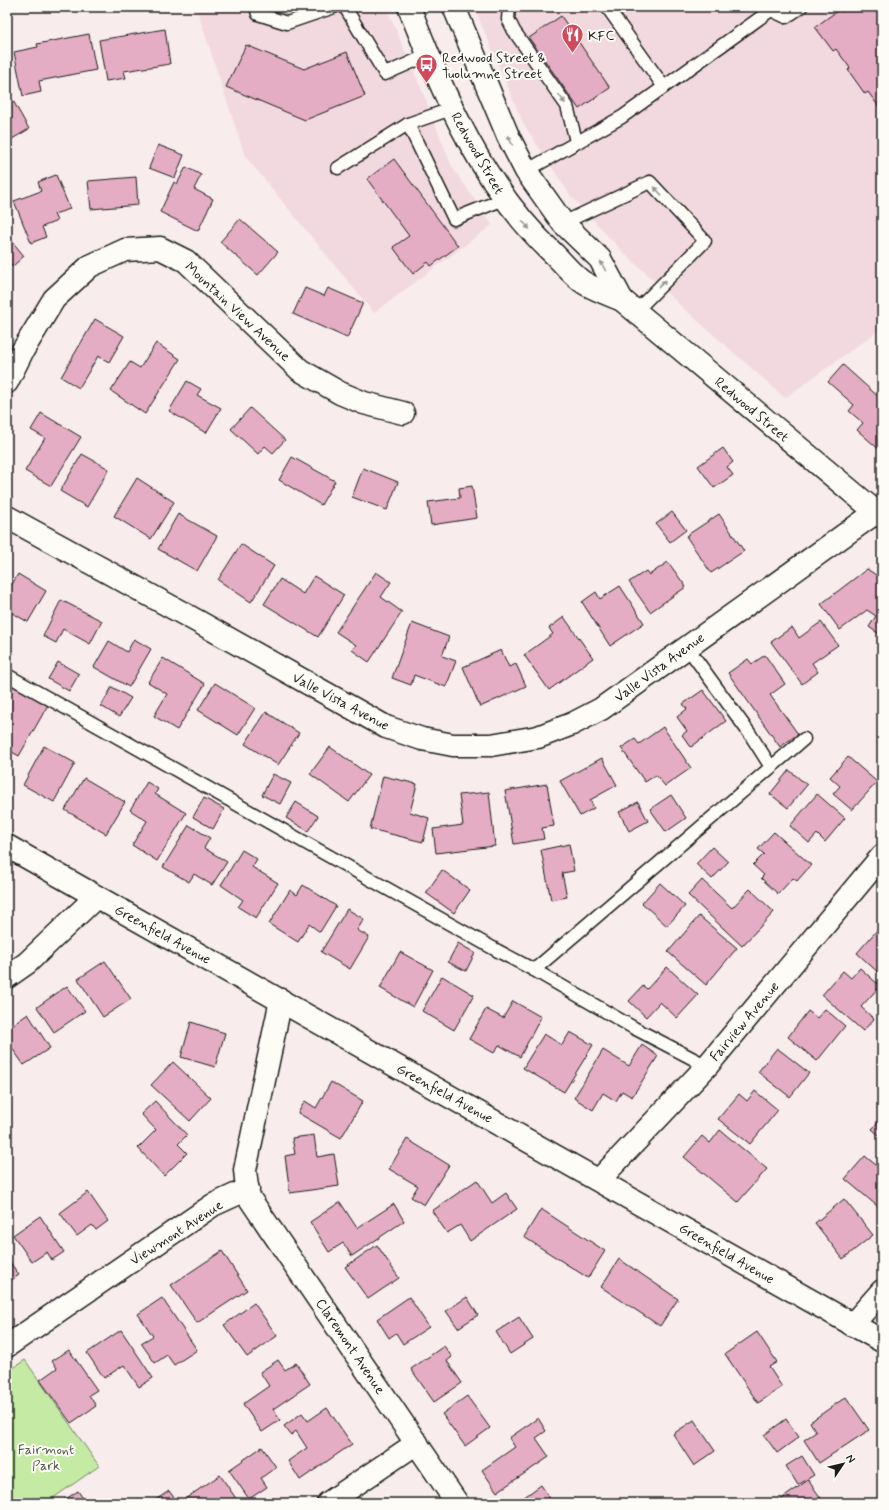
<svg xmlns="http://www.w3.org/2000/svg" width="889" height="1510" font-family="Mynerve,sans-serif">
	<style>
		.built { fill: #f2d9e0 }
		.green { fill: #c5eaa4; stroke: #708360 }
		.building { fill: #e4adc3; stroke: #1c1c1c }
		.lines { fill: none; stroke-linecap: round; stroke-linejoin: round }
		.lane-casing { stroke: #1c1c1c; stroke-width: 15 }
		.street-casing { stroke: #1c1c1c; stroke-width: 25 }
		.secondary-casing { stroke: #1c1c1c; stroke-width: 25 }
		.lane { stroke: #fdfcf7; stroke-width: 12 }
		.street { stroke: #fdfcf7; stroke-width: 22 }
		.secondary { stroke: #fdfcf7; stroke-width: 22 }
		.oneway { fill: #989794 }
		.labels { text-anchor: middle; stroke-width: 4; stroke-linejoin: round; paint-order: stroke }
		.poi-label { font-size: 14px; fill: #1c1c1c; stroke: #fdfcf7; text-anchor: start }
		.street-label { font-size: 14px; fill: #1c1c1c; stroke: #fdfcf7 }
		.park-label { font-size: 14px; fill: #4f5a45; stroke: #fdfcf7 }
	</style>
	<rect width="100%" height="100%" fill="#f8eced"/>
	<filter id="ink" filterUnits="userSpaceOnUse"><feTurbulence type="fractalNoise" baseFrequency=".025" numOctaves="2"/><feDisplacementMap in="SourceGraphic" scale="8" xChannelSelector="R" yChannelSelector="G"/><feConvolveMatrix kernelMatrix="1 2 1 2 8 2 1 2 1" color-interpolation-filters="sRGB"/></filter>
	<g filter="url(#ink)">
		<!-- built -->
		<g class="built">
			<polygon points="196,7 386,7 421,88 452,167 492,225 374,313 245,156"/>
			<polygon points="474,7 882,7 882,328 785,398 681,306 619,248 570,195 523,123"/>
		</g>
		<!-- green -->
		<polygon class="green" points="25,1360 99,1466 46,1503 7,1503 7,1372"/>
		<!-- building -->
		<g class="building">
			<polygon points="849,7 882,7 882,111 868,92 865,94 848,70 850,68 836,49 833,51 815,27 840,9 842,12"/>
			<polygon points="561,16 610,88 579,109 529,38"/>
			<polygon points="165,29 170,64 124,71 126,78 106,81 99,40"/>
			<polygon points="89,34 96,70 39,81 41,92 23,96 14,52 38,47 37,44"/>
			<polygon points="246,45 304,69 347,52 365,96 305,120 226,87"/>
			<polygon points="7,90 29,129 7,142"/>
			<polygon points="158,145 184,155 175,178 149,168"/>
			<polygon points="394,159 458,246 431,266 428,262 413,274 393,247 409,236 367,179"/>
			<polygon points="186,167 201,175 194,189 213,199 198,231 160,212 174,182 177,184"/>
			<polygon points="56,175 70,209 54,214 57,221 42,227 46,237 31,243 14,201 41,191 38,182"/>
			<polygon points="136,177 138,205 91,209 88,181"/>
			<polygon points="240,219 278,252 258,275 220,242"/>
			<polygon points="7,235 24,256 13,266 7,260"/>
			<polygon points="305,288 324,296 328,288 363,303 347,338 293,314"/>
			<polygon points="95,319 124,336 109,362 98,356 79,388 61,377"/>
			<polygon points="156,343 180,359 145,414 111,391 130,362 140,368"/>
			<polygon points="843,365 882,400 882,452 857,430 863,423 849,411 854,405 828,382"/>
			<polygon points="187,381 201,389 197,395 221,408 206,433 169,411"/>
			<polygon points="250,408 285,440 273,453 265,446 258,454 231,429"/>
			<polygon points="41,413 81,437 51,486 25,471 45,438 31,430"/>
			<polygon points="723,448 733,462 727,467 733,475 714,488 698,466"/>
			<polygon points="82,454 109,469 87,507 60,491"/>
			<polygon points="292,457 335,481 321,505 279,480"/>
			<polygon points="363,468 398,482 387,510 352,497"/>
			<polygon points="137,478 174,502 151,539 114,516"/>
			<polygon points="472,486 477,518 431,525 428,502 460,498 459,488"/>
			<polygon points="672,512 686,530 670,542 656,524"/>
			<polygon points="178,514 217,536 197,571 158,549"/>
			<polygon points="719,514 744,551 711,573 686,536"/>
			<polygon points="241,544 274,566 251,602 218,580"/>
			<polygon points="668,562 686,587 650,612 629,582 646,571 649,575"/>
			<polygon points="867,569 882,579 882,636 869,627 876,616 867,610 840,630 821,604"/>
			<polygon points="376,572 391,582 381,597 402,612 369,662 352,650 356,645 336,632"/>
			<polygon points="18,574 46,591 28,622 7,610 7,593"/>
			<polygon points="314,576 344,595 318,637 264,604 280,579 303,594"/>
			<polygon points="620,586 644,623 610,646 582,602 596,592 600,599"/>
			<polygon points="61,600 102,621 90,644 63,629 56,643 43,636"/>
			<polygon points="564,617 593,658 549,690 524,655 553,634 549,628"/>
			<polygon points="821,622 838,645 812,663 818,672 802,684 771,642 792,627 799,638"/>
			<polygon points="412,623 449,637 442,656 456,661 446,687 414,675 411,685 392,678"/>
			<polygon points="134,639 151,649 129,687 94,667 109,641 127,652"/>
			<polygon points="501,650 509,667 516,664 526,686 480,707 463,667"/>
			<polygon points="765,655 785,684 770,695 798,734 780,747 728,673 748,659 752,664"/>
			<polygon points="163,658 205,684 177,730 154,716 167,694 148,682"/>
			<polygon points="58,662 79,674 69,691 48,679"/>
			<polygon points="215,683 255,708 238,735 198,710"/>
			<polygon points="13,684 48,705 19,756 7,749 7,694"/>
			<polygon points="112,687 131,698 119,717 101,706"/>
			<polygon points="703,690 726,721 691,747 682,735 687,731 677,717 687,709 683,704"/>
			<polygon points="266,712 299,733 278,765 245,744"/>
			<polygon points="663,727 691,768 665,786 656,775 645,782 621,748 635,739 639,744"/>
			<polygon points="44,746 75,763 54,802 23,785"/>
			<polygon points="330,747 369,775 349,802 310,774"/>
			<polygon points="848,757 877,782 852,810 833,794 840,786 830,777"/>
			<polygon points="602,758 617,785 590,800 594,808 580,816 560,781"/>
			<polygon points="789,770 807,785 788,808 770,794"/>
			<polygon points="273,774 291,783 280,804 262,795"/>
			<polygon points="383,776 417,784 410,812 429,818 423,842 370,829"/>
			<polygon points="84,778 125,802 106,834 65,810"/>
			<polygon points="147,782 158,789 155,794 186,813 157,861 132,845 147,821 130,810"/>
			<polygon points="547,784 554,826 542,828 544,839 514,844 505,791"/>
			<polygon points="489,792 495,846 436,853 433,829 463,825 459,795"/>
			<polygon points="817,794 845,818 825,842 817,834 809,843 790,826"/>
			<polygon points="671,795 686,818 666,832 650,809"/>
			<polygon points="204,798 224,809 213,829 193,817"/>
			<polygon points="296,802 318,816 308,831 286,818"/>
			<polygon points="638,802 648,821 629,831 619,812"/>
			<polygon points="189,825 210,838 204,848 227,862 212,885 194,874 189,882 163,867"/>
			<polygon points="774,832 811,865 797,881 793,878 778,894 761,878 764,875 753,865 764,854 758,849"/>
			<polygon points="569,844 574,871 562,873 567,897 551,900 541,850"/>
			<polygon points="712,847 728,862 712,879 696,864"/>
			<polygon points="242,850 257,859 252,867 278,883 256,918 238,907 243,900 221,885"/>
			<polygon points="442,870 470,890 454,913 426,893"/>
			<polygon points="702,880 732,908 750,889 774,912 742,946 688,895"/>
			<polygon points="660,883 685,906 667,926 642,903"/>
			<polygon points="303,885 336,906 320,932 309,924 298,942 269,924 290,890 297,895"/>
			<polygon points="347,909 364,919 357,930 369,937 350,969 321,952"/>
			<polygon points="699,916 737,948 706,985 668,952"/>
			<polygon points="878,929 882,933 882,976 857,953"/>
			<polygon points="458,943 475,953 466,971 448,962"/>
			<polygon points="400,952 433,970 413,1007 380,988"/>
			<polygon points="105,961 131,999 103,1017 78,979"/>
			<polygon points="667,967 698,995 677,1018 660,1002 646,1017 629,1001 643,986 647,989"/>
			<polygon points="860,968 880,986 861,1007 874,1019 863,1031 822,995 843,971 851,978"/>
			<polygon points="442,976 474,995 454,1030 422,1011"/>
			<polygon points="67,986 85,1011 54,1032 37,1007"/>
			<polygon points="513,1001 541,1017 520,1057 499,1045 494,1053 469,1039 486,1009 503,1018"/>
			<polygon points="825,1009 845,1026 817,1061 788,1037 808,1011 817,1018"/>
			<polygon points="28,1014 50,1048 24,1065 7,1041 7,1029"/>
			<polygon points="191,1022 225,1033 215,1067 181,1057"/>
			<polygon points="570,1032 593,1045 564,1092 523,1068 544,1034 562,1045"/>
			<polygon points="642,1045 658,1056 632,1097 622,1091 616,1101 603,1093 593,1110 574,1098 603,1050 629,1066"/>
			<polygon points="777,1048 809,1073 790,1097 758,1072"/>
			<polygon points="173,1062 211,1098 190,1121 151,1085"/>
			<polygon points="331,1082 363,1101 341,1138 298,1113 305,1101 316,1108"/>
			<polygon points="755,1091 778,1110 750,1144 718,1119 739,1094 747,1101"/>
			<polygon points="155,1101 187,1135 178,1144 187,1153 164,1176 138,1148 156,1130 141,1114"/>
			<polygon points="882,1118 882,1138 872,1129"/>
			<polygon points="720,1130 767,1169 738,1202 684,1157 702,1136 710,1143"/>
			<polygon points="314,1135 317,1157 334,1154 339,1186 290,1193 285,1156 295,1154 292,1138"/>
			<polygon points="407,1139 449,1165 424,1205 411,1197 418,1186 389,1169"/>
			<polygon points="865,1156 882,1170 882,1210 845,1179"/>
			<polygon points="477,1180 492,1203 506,1193 517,1209 470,1241 460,1225 447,1233 432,1211"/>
			<polygon points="88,1192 108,1221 96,1230 92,1225 77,1236 60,1213"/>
			<polygon points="844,1199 873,1235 843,1259 815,1223"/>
			<polygon points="340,1202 357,1228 394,1204 404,1221 352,1256 343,1243 329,1252 310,1222"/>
			<polygon points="541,1209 605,1251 588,1278 524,1237"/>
			<polygon points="40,1216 64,1252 52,1260 47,1252 32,1262 13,1235"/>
			<polygon points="377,1245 399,1278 368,1299 345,1267"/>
			<polygon points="222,1251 247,1290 197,1323 171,1285"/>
			<polygon points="7,1258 19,1275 7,1283"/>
			<polygon points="619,1259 678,1299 660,1326 601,1287"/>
			<polygon points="409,1297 429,1327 403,1344 396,1333 389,1338 377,1319"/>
			<polygon points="467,1297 478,1315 458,1328 446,1311"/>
			<polygon points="162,1298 197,1350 174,1365 167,1355 155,1363 141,1343 153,1336 138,1314"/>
			<polygon points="254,1303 277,1336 247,1357 224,1325"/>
			<polygon points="519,1317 533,1339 510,1354 496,1332"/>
			<polygon points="121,1330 153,1378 139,1387 124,1365 104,1378 87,1353"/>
			<polygon points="757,1332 777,1362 769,1367 782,1387 758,1403 725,1354"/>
			<polygon points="444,1346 452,1357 447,1361 462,1383 434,1402 411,1369"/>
			<polygon points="69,1350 97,1390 89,1395 96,1406 71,1423 40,1380 57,1368 52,1361"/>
			<polygon points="278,1360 285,1370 296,1363 310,1384 273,1409 280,1420 262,1432 243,1404 269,1386 260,1372"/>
			<polygon points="467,1396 490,1428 465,1446 442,1414"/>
			<polygon points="846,1397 869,1430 819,1463 804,1440 816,1432 810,1422"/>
			<polygon points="327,1408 352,1444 300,1480 288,1461 307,1448 296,1431 291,1435 284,1426 302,1413 308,1421"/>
			<polygon points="538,1418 546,1431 536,1438 549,1457 497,1492 482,1470 515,1447 509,1438"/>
			<polygon points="786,1419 799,1437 777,1453 764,1435"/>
			<polygon points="694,1420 715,1451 694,1466 673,1434"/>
			<polygon points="262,1447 276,1467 261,1478 267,1487 249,1499 229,1470"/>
			<polygon points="802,1456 814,1475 798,1485 786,1466"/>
			<polygon points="220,1475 239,1503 188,1503 185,1499"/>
			<polygon points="808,1480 823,1501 820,1503 781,1503 779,1501"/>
			<polygon points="541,1485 553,1503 516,1503"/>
			<polygon points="78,1491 86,1503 62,1503 61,1502"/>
			<polygon points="169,1491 178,1503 151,1503"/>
		</g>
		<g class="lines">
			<defs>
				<g id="lane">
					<polyline points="256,7 258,14 287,23 334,7"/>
					<polyline points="345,7 385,74 428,55"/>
					<polyline points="509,7 508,19 514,31 567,106 576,141"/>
					<polyline points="607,7 664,87"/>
					<polyline points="451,109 408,124 454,219 504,199"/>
					<polyline points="338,168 408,124"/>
					<polyline points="526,171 622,117 771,10 786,17 801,7"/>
					<polyline points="563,223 650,182 705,241 635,312"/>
					<polyline points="687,647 750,734 771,767"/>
					<polyline points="7,675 498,951 534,970 634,1028 707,1066"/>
					<polyline points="534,970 804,739"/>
				</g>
				<g id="street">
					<polyline points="7,382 23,350 54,299 90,266 125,250 160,248 186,261 300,370 340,393 364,403 403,413"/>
					<polyline points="7,517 197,621 386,727 422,739 453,745 491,745 538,737 572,724 601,709 882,508"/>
					<polyline points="7,846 882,1341"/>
					<polyline points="7,977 27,963 96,897"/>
					<polyline points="281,1000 245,1170 248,1196 457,1503"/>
					<polyline points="599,1180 707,1066 882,856"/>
					<polyline points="852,1325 882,1291"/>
					<polyline points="7,1346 213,1205 248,1189"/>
					<polyline points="328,1503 417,1443"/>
				</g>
				<g id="secondary">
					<path d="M409,7C445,98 482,187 555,255C564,264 575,278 586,284C597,290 610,295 622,300L882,517"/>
					<polyline points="454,7 508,136 526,171 563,223 600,259 622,300"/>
				</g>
			</defs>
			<!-- lane casing -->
			<use href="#lane" class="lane-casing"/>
			<!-- street casing -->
			<use href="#street" class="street-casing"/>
			<!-- secondary casing -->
			<use href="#secondary" class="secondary-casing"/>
			<!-- lane -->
			<use href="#lane" class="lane"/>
			<!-- street -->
			<use href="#street" class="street"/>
			<!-- secondary -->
			<use href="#secondary" class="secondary"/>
		</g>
		<!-- one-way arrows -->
		<defs><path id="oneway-solid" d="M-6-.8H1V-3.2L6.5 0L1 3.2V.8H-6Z"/></defs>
		<g class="oneway">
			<use href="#oneway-solid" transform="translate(562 99) rotate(55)"/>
			<use href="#oneway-solid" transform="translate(510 140) rotate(-117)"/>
			<use href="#oneway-solid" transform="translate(658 191) rotate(-133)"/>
			<use href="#oneway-solid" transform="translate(526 225) rotate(50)"/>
			<use href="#oneway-solid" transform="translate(603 266) rotate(-118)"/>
			<use href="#oneway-solid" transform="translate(662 284) rotate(-45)"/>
		</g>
	</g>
	<!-- icons -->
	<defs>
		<symbol id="restaurant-pin" viewBox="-11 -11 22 30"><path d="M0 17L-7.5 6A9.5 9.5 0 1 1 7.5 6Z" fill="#d1495b" stroke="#fdfcf7"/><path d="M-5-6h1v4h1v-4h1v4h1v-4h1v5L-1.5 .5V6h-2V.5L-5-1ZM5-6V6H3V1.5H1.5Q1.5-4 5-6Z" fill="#fff"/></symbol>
		<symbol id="bus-pin" viewBox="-11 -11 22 30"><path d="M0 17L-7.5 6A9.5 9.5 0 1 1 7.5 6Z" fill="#d1495b" stroke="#fdfcf7"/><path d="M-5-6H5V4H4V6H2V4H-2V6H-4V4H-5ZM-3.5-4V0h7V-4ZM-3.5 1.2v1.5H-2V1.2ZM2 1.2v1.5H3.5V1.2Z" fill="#fff"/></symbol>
	</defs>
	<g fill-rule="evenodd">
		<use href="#restaurant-pin" x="560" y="22" width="25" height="34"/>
		<use href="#bus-pin" x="414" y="52" width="25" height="34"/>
	</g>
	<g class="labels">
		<!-- poi labels -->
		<g class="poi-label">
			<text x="588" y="40">KFC</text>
			<text x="442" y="62">Redwood Street &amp;<tspan x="442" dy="16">Tuolumne Street</tspan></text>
		</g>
		<!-- street labels -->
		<g class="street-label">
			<text transform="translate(478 153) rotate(60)" y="5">Redwood Street</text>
			<text transform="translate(238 311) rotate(43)" y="5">Mountain View Avenue</text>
			<text transform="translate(752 409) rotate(40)" y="5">Redwood Street</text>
			<text transform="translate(659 667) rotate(-36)" y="5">Valle Vista Avenue</text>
			<text transform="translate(341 701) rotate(28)" y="5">Valle Vista Avenue</text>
			<text transform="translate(163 934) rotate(29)" y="5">Greenfield Avenue</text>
			<text transform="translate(744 1021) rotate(-50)" y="5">Fairview Avenue</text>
			<text transform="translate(445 1093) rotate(29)" y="5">Greenfield Avenue</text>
			<text transform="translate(176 1232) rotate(-33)" y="5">Viewmont Avenue</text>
			<text transform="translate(727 1253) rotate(30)" y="5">Greenfield Avenue</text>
			<text transform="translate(351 1346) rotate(56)" y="5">Claremont Avenue</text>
		</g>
		<!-- park labels -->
		<g class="park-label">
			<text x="46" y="1454">Fairmont<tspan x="46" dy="16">Park</tspan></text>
		</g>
	</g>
	<!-- margin -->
	<rect width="889" height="1510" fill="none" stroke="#fdfcf7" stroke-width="24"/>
	<rect x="12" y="12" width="865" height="1486" fill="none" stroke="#1c1c1c" stroke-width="1.5" filter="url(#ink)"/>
	<!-- north arrow -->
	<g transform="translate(843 1464) rotate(55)" stroke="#fdfcf7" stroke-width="3" paint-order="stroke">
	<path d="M0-3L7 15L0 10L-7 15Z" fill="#1c1c1c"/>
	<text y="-6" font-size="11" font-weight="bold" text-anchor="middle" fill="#1c1c1c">N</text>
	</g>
</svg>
